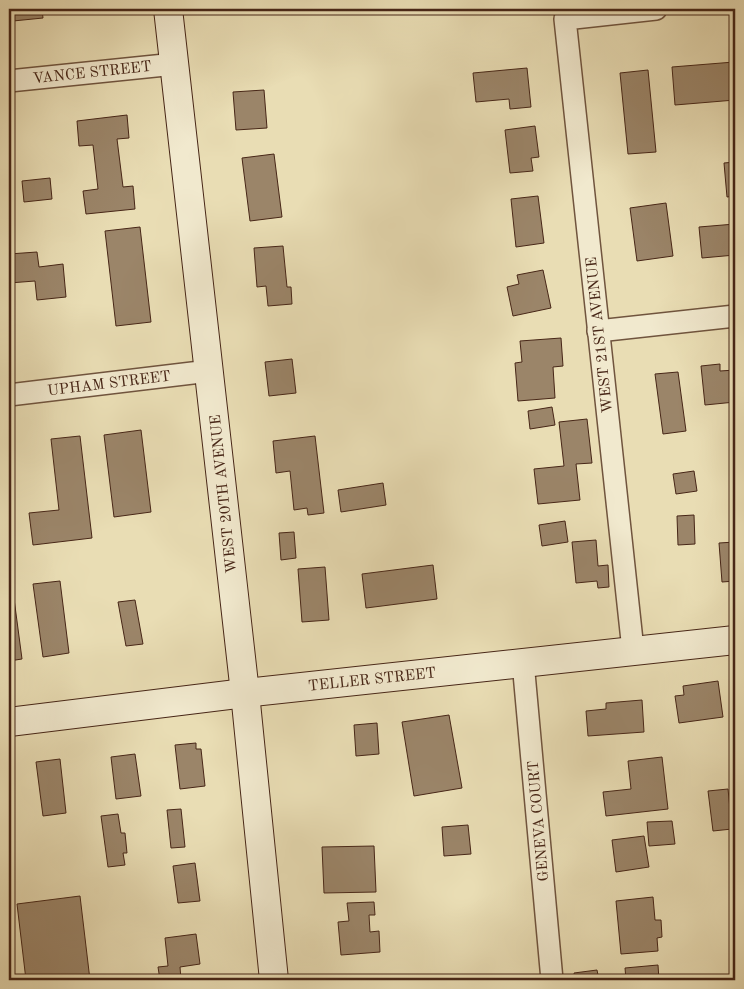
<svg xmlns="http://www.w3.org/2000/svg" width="744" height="989" font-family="'Old Standard TT',serif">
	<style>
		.building { fill: #9b8569; stroke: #472617 }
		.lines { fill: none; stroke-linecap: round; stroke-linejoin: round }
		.street-casing { stroke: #70543e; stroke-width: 24 }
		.secondary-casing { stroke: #472617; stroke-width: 30 }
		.street { stroke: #f1e9ce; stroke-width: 21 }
		.secondary { stroke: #f1e9ce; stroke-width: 28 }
		.labels { text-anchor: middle; stroke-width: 5; stroke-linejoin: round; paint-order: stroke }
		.street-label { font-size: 15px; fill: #472617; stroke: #f1e9ce }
	</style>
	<rect width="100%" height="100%" fill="#e9ddb4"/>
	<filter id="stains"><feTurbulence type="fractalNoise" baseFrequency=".004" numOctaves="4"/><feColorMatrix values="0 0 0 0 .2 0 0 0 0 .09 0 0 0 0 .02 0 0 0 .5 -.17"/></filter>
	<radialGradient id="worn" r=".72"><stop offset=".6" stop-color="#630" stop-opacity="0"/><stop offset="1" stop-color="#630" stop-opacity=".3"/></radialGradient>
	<!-- building -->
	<g class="building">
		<polygon points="12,9 42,9 43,18 13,21"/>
		<polygon points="65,9 82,9 82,11 66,13"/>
		<polygon points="734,62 735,100 675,105 672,67"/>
		<polygon points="527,68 531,107 510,109 509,99 476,102 473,73"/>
		<polygon points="648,70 656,152 628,154 620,73"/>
		<polygon points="264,90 267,128 236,130 233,92"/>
		<polygon points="127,115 129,138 117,139 123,187 133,186 135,209 86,214 83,191 98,189 93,145 79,146 77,121"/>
		<polygon points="535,126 539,157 531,158 533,171 510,173 505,130"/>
		<polygon points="274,154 282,217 250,221 242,158"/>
		<polygon points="11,159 12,175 9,175 9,160"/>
		<polygon points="735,162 735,196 727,197 724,163"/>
		<polygon points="50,178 52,199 24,202 22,181"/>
		<polygon points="538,196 544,243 516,247 511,199"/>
		<polygon points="666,203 673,256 637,261 630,208"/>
		<polygon points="735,224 735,255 702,258 699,227"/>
		<polygon points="140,227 151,322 116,326 105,231"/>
		<polygon points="283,246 287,287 291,287 292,304 268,306 266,286 257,287 254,248"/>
		<polygon points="37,252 39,267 63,264 66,297 37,300 35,281 9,283 9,254"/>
		<polygon points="543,270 551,308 513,316 507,287 519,284 517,275"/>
		<polygon points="561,338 563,366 553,367 555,398 518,401 515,363 522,362 520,341"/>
		<polygon points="292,359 296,393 269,396 265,362"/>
		<polygon points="720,364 720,371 735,370 735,402 705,405 701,366"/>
		<polygon points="678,372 686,431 663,434 655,374"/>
		<polygon points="552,407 555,425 530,429 528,411"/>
		<polygon points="587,419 592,463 576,464 580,500 538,504 534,469 564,466 559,422"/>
		<polygon points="141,430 151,512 114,517 104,435"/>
		<polygon points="80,436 92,538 33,545 29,513 59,510 51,439"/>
		<polygon points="315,436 324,513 308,515 307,508 294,510 290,471 276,473 273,441"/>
		<polygon points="694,471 697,491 676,494 673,474"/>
		<polygon points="383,483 386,505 341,512 338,490"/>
		<polygon points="694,515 695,544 678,545 677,516"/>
		<polygon points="565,521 568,542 542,546 539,525"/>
		<polygon points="294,532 296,558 281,560 279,533"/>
		<polygon points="596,540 598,566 608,565 609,587 598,588 597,581 576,583 572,542"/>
		<polygon points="735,542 735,581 722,582 719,543"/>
		<polygon points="433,565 437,599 366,608 362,574"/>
		<polygon points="325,567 329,620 302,622 298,569"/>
		<polygon points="60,581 69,653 43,657 33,584"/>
		<polygon points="9,591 13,591 22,659 9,661"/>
		<polygon points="135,600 143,644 126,646 118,602"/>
		<polygon points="718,681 723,717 679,723 675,696 684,695 683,686"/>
		<polygon points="642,700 644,732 588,736 586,711 606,709 606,703"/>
		<polygon points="449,715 462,788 414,796 402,722"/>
		<polygon points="377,723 379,754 356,756 354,725"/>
		<polygon points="196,743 196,749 201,749 205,786 180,789 175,745"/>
		<polygon points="135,754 141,796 116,799 111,757"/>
		<polygon points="662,757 668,809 606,816 603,792 631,789 628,761"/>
		<polygon points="60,759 66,813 43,816 36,762"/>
		<polygon points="728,789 732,829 713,831 708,791"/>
		<polygon points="181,809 185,847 171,848 167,810"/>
		<polygon points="118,814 121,833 125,833 127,853 123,853 125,865 108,867 101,816"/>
		<polygon points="672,821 675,844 649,846 647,822"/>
		<polygon points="468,825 471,854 444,856 442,827"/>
		<polygon points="644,836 649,867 616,872 612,840"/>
		<polygon points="374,846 376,892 324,893 322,847"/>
		<polygon points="195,863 200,901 178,903 173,866"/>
		<polygon points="80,896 90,980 26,980 17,904"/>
		<polygon points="653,897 655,920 661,920 662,937 657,938 658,951 621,954 616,901"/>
		<polygon points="374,902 375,915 369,915 370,932 379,931 380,952 341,955 338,922 349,921 347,903"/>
		<polygon points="196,934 200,964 180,967 181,980 160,980 158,967 168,966 165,938"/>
		<polygon points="658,965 659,980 626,980 625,968"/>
		<polygon points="597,970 599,980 575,980 574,973"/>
	</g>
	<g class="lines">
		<defs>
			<g id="street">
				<polyline points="9,81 175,64"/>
				<polyline points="598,331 735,316"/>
				<polyline points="9,395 209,371"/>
				<polyline points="633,650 565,19 656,9"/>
				<polyline points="523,662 552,980"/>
			</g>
			<g id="secondary">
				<polyline points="168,9 245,693 274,980"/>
				<polyline points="9,722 245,693 735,640"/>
			</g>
		</defs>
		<!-- street casing -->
		<use href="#street" class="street-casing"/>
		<!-- secondary casing -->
		<use href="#secondary" class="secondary-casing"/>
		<!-- street -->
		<use href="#street" class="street"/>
		<!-- secondary -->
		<use href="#secondary" class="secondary"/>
	</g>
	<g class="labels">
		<!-- street labels -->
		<g class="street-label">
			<text transform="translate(92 72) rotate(-6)" y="5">VANCE STREET</text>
			<text transform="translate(599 335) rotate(-96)" y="5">WEST 21ST AVENUE</text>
			<text transform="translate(109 383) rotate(-7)" y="5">UPHAM STREET</text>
			<text transform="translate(223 494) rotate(-96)" y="5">WEST 20TH AVENUE</text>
			<text transform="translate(372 679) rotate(-6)" y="5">TELLER STREET</text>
			<text transform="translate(538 821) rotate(-95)" y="5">GENEVA COURT</text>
		</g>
	</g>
	<!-- margin -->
	<rect width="744" height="989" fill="none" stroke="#e9ddb4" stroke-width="30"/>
	<rect x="10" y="10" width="724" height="969" fill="none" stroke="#472617" stroke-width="2.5"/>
	<rect x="15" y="15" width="714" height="959" fill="none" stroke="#472617"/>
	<rect width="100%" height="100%" filter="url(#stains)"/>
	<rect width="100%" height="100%" fill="url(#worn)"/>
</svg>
